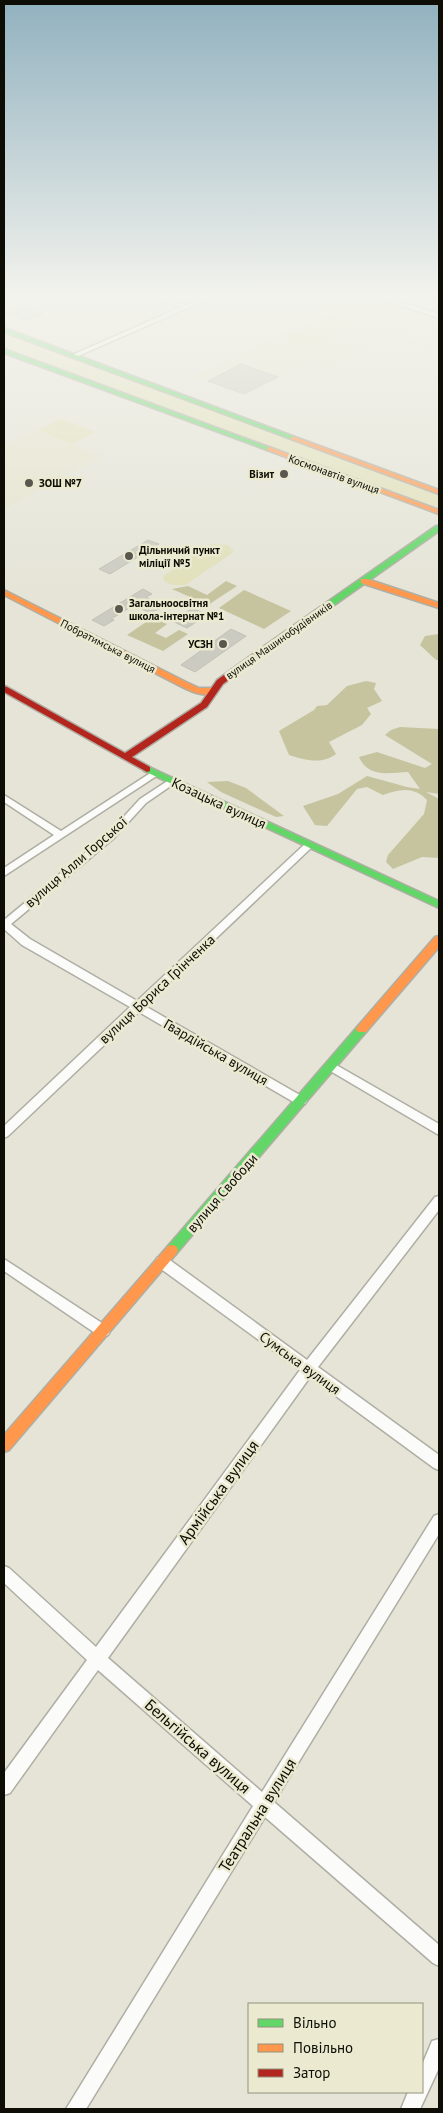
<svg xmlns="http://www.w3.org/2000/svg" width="443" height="2113" font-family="'PT Sans',sans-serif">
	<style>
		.built { fill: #e4e3cc }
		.green { fill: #e1e0ba }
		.forest { fill: #c6c49f }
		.building { fill: #cccbc1; stroke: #c1c1b7 }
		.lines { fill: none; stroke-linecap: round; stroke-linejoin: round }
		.street-casing { stroke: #afaea4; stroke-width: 3 }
		.fast-casing { stroke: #afaea4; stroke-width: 3 }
		.slow-casing { stroke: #afaea4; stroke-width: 3 }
		.jam-casing { stroke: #afaea4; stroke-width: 3 }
		.street { fill: #fbfbf9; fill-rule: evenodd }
		.fast { fill: #63d668; fill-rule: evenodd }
		.slow { fill: #ff974d; fill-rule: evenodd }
		.jam { fill: #b3261e; fill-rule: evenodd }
		.poi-dot { fill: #59584e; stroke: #ebead1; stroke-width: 2 }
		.labels { text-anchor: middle; stroke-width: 5; stroke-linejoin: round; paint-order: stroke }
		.far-poi-label { font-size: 11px; font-weight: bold; fill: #0d0d05; stroke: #ebead1; text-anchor: start }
		.far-street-label { font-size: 11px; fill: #0d0d05; stroke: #ebead1 }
		.street-label { font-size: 14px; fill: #0d0d05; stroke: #ebead1 }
		.near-street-label { font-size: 16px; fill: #0d0d05; stroke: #ebead1 }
	</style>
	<rect width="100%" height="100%" fill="#e5e4d7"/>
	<!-- built -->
	<g class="built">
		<polygon points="359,296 371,296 439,318 439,332 432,336 427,334 430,332 421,329 407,337 415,339 422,336 430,338 424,342 432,344 439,340 439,353 388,337 327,371 306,364 247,396 193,376"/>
		<polygon points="61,418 97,432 74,445 103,456 4,509 4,447"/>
	</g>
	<!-- green -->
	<g class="green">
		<path d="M354,309L369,313L371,318L370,320C346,332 311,359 284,342L283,338L286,336L343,310Z"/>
		<polygon points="4,332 439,494 439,510 4,348"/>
		<polygon points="61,419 95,432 72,444 38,430"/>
		<polygon points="211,544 228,545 234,552 185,585 172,585 164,581 163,576"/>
	</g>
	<!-- forest -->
	<g class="forest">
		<polygon points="226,581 237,586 208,605 172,589 188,586 207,595"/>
		<polygon points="244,590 291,611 264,629 219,608"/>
		<polygon points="152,618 167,624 155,633 166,638 179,630 188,634 163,651 127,635"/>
		<polygon points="439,634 439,660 436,660 420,645 425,636"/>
		<path d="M366,681L376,683L374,689L382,701L367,708L371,714L362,725L329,742L336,754C322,765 304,760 289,755L279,731L314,710L317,706L327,705L347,686Z"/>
		<path d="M400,727L439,729V794L426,792L439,799V858L422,857L393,869L386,862L388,855L424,814L427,800C414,786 399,789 383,795L367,787L357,789L327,826L315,825L303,806L338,794L367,776L407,787L420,789L408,772C389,773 368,778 359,757L377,752L425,768L432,764L385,735L391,730Z"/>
		<polygon points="228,781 246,788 284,816 276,817 221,792 207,782"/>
	</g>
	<!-- building -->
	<g class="building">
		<polygon points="21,306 43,314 26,321 4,313"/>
		<polygon points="241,364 278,377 244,394 208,381"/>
		<polygon points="148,540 159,544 110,574 99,569"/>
		<polygon points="143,589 152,594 146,597 163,607 150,613 134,605 111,619 114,620 104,626 92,620"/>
		<polygon points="193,608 207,615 187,628 172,621"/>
		<polygon points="231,629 246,636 195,672 181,665"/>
	</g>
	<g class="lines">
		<defs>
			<g id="street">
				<polygon points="151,296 159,296 186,305 208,296 215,296 76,357 72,357 72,355 181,307"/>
				<polygon points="373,296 381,296 439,314 439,318"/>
				<polygon points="155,770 160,773 158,775 4,876 4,868 54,835 4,802 4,795 61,831"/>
				<polygon points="172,778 177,781 175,783 146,803 114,838 11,924 30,939 137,1001 306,843 312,843 314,845 312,847 145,1006 305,1098 307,1101 305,1104 297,1104 139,1012 8,1136 4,1138 4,1126 130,1007 22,945 4,929 4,920 108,834 140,799"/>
				<polygon points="331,1062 439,1124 439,1135 327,1069 325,1066 327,1063"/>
				<polygon points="439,1196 439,1210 318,1367 439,1455 439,1470 434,1468 310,1377 108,1658 262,1792 434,1516 439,1514 439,1534 274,1802 439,1945 439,1966 433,1963 265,1817 86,2109 66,2109 253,1806 98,1670 10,1793 4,1795 4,1773 87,1660 4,1583 4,1566 9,1568 96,1647 300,1370 157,1266 156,1262 157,1258 162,1256 167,1258 307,1360 435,1197"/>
				<polygon points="4,1259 108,1327 110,1331 108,1335 103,1337 98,1335 4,1271"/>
				<polygon points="439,2039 439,2068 420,2109 401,2109 408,2092 422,2092 422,2065 432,2041"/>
			</g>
			<g id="fast">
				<polygon points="4,328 295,437 296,438 291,439 4,332"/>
				<polygon points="4,349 271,448 272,449 267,450 4,353"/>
				<polygon points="436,526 439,526 439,531 272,649 266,649 266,645"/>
				<polygon points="147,766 439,901 439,908 144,771 144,767"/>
				<polygon points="362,1025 368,1029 366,1032 176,1254 172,1255 168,1254 166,1250 168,1246 358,1026"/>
			</g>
			<g id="slow">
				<polygon points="291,437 295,437 439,490 439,494 291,439"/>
				<polygon points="269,447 439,510 439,514 267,450 267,448"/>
				<polygon points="361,579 367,579 439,603 439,608 361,583"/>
				<path d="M4,590L186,682L199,688H212L216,691C205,699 191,691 180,686L4,595Z"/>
				<polygon points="439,936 439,947 366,1032 358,1032 356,1029 358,1026 435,937"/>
				<polygon points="172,1245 176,1246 178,1250 176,1254 9,1450 4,1452 4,1435 168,1246"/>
			</g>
			<polygon id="jam" points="266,645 272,645 273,647 223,684 207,707 132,757 150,767 150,771 147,772 4,692 4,686 7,687 125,753 201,703 217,680"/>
		</defs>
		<!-- street casing -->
		<use href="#street" class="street-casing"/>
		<!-- fast casing -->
		<use href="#fast" class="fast-casing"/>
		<!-- slow casing -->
		<use href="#slow" class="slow-casing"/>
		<!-- jam casing -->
		<use href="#jam" class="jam-casing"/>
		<!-- street -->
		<use href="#street" class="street"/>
		<!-- fast -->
		<use href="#fast" class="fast"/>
		<!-- slow -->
		<use href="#slow" class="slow"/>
		<!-- jam -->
		<use href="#jam" class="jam"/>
	</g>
	<!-- sky -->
	<linearGradient id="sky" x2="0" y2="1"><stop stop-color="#91b1bf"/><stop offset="0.5" stop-color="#f3f3ed"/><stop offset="1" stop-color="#f3f3ed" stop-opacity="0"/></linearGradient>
	<rect width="443" height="592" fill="url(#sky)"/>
	<!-- markers -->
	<g class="poi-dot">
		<circle cx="284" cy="474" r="5"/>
		<circle cx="29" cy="483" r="5"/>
		<circle cx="129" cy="556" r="5"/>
		<circle cx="119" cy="609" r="5"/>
		<circle cx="223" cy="644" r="5"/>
	</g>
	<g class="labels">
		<!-- far-poi labels -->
		<g class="far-poi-label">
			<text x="274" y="478" text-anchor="end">Візит</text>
			<text x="39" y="487">ЗОШ №7</text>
			<text x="139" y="554">Дільничий пункт<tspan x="139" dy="13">міліції №5</tspan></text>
			<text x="129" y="607">Загальноосвітня<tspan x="129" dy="13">школа-інтернат №1</tspan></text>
			<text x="213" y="648" text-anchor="end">УСЗН</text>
		</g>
		<!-- far-street labels -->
		<g class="far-street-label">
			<text transform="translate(334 474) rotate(20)" y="4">Космонавтів вулиця</text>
			<text transform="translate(279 640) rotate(-35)" y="4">вулиця Машинобудівників</text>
			<text transform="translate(108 646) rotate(27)" y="4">Побратимська вулиця</text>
		</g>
		<!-- street labels -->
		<g class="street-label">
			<text transform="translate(219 803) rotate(25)" y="5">Козацька вулиця</text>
			<text transform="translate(76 862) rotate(-41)" y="5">вулиця Алли Горської</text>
			<text transform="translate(157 989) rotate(-43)" y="5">вулиця Бориса Грінченка</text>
			<text transform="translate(216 1052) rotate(30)" y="5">Гвардійська вулиця</text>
			<text transform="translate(222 1193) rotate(-49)" y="5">вулиця Свободи</text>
			<text transform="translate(300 1363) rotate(36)" y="5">Сумська вулиця</text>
		</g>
		<!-- near-street labels -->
		<g class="near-street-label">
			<text transform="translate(218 1492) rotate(-54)" y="6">Армійська вулиця</text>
			<text transform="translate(198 1746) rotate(41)" y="6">Бельгійська вулиця</text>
			<text transform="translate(257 1815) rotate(-58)" y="6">Театральна вулиця</text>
		</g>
	</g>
	<!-- border -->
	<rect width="443" height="2113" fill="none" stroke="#0d0d05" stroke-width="10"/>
	<!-- legend -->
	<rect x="248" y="2003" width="175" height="90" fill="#ebead1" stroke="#92927f"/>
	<rect x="258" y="2019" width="25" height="8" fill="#63d668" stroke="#92927f"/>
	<text x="293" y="2028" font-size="15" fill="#0d0d05">Вільно</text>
	<rect x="258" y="2044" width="25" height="8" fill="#ff974d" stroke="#92927f"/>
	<text x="293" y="2053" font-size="15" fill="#0d0d05">Повільно</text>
	<rect x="258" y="2069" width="25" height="8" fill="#b3261e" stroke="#92927f"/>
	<text x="293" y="2078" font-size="15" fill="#0d0d05">Затор</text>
</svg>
